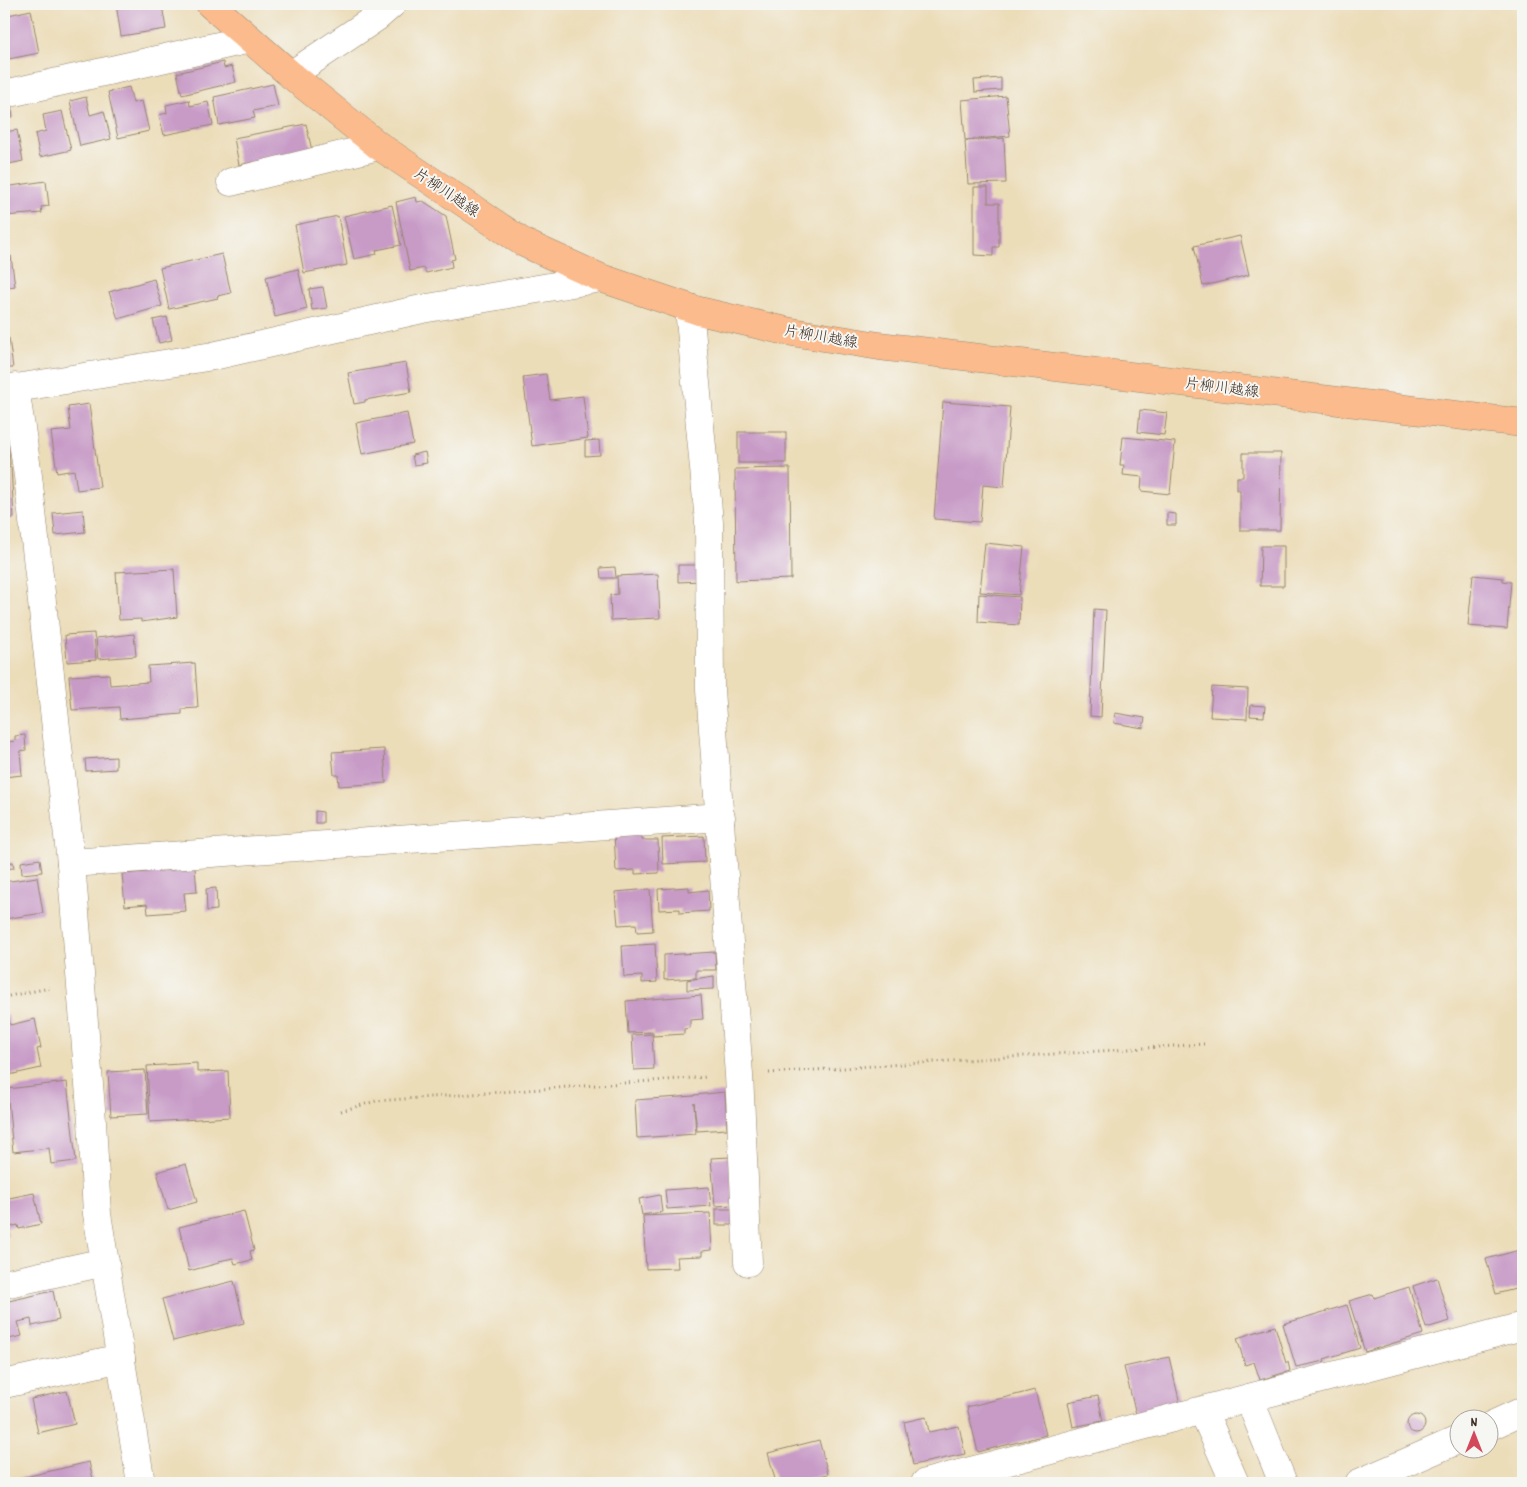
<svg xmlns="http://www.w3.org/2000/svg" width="1527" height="1487" font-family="Dekko,'Klee One',sans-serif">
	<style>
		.building { fill: #c89bc7 }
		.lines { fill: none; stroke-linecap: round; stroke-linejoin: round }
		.minor-casing { stroke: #94846c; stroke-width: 29 }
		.major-casing { stroke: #94846c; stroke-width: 29 }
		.path { stroke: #94846c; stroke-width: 3; stroke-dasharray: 1 4; stroke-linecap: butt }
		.minor { stroke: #fff; stroke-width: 28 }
		.major { stroke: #fbbb8c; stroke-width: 28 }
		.labels { text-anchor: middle; stroke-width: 4; stroke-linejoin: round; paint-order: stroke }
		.street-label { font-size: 15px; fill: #3b2a1e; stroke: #f6f6f2 }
	</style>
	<rect width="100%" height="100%" fill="#f6f6f2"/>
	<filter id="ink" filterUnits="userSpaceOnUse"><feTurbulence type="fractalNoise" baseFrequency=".02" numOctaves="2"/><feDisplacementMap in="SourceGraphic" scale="10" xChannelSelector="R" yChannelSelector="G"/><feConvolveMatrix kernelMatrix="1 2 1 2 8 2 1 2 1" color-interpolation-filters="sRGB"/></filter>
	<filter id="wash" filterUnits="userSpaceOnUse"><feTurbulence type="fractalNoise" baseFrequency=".0096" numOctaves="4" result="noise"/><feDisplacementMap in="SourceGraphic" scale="20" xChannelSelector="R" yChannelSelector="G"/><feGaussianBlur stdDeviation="1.12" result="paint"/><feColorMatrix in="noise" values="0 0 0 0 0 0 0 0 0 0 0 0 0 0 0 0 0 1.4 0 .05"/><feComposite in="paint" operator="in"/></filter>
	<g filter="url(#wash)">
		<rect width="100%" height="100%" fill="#ecddb9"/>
		<g id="blocks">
			<!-- building -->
			<g class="building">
				<polygon points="116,4 162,5 166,29 121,36"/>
				<polygon points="31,10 39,53 4,60 4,16"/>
				<polygon points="223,62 224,68 232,66 236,82 182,95 177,73"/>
				<polygon points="1001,78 1001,90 975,92 974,80"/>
				<polygon points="273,84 278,106 253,111 255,118 219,125 214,97"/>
				<polygon points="129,87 133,103 142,101 149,131 118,138 108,92"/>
				<polygon points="9,95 13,117 4,119 4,96"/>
				<polygon points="1006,96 1010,136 965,140 962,100"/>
				<polygon points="86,97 90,115 104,111 111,139 80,146 70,101"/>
				<polygon points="189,100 190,106 208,102 213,125 164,135 159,115 167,113 166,105"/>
				<polygon points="62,111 71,150 40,157 35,134 46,131 43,115"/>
				<polygon points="306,124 312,151 239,165 234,138"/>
				<polygon points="17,130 23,161 4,165 4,132"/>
				<polygon points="1004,138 1006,183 968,184 965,141"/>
				<polygon points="46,181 49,206 41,207 42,213 4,216 4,187"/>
				<polygon points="974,187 988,187 988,203 999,203 999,247 993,247 993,256 974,255"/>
				<polygon points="416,197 417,202 423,201 446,216 455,259 451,260 452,267 426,273 424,268 410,271 396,202"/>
				<polygon points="392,205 401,245 376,250 377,254 354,259 344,216"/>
				<polygon points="338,216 347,265 304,273 295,225"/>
				<polygon points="1240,236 1249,275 1203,286 1194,246"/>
				<polygon points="222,254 231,293 217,296 218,298 169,309 160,268"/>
				<polygon points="11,256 15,286 4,288 4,257"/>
				<polygon points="298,269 307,309 275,317 266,277"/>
				<polygon points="154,279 162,306 118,319 109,292"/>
				<polygon points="323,287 327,308 312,310 309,289"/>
				<polygon points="167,317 172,340 159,343 153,320"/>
				<polygon points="9,338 13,368 4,368 4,339"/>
				<polygon points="406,363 411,392 365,400 365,402 354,404 348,373"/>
				<polygon points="546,374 550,400 583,396 588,438 532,446 523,377"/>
				<polygon points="943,402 1010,407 1004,487 983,485 980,522 934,519"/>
				<polygon points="89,404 100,487 77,490 74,470 57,473 51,432 71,430 68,407"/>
				<polygon points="1140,410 1167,413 1164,435 1138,432"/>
				<polygon points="407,413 413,444 362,454 356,423"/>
				<polygon points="4,427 8,427 10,465 4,465"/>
				<rect x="738" y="432" width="48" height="31"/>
				<polygon points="1123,437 1175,442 1170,494 1141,491 1142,477 1123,475 1124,465 1120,465"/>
				<polygon points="599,440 600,455 585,456 585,441"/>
				<polygon points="425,452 427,463 414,465 412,455"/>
				<polygon points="1243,453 1281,453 1280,530 1240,530 1240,490 1237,490 1237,477 1243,477"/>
				<polygon points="11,467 14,518 4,519 4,468"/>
				<polygon points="790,468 791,579 736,581 735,469"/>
				<polygon points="83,510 85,532 55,535 53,513"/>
				<polygon points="1167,513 1176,514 1176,525 1167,525"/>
				<polygon points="985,543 1024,547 1019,595 980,592"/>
				<polygon points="1261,546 1284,546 1284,586 1260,586"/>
				<polygon points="678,565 702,565 702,581 678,582"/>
				<polygon points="615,567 616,578 601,578 600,568"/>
				<polygon points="174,569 177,617 141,622 141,619 119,620 116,572"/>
				<polygon points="658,574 660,618 611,620 610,595 618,594 617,576"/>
				<polygon points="1473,575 1503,578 1503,581 1511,582 1507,629 1468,626"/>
				<polygon points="979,594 1020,597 1019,625 978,622"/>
				<polygon points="1094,609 1106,610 1101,717 1090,716"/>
				<polygon points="94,633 96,660 67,662 65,635"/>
				<polygon points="134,634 136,656 98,659 96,638"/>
				<polygon points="195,663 198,708 182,709 182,714 120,719 119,707 72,710 69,676 109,674 110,685 149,682 148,666"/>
				<polygon points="1212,687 1248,689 1247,719 1210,717"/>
				<polygon points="1251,705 1265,706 1264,717 1250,716"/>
				<polygon points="1115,713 1145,718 1143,728 1114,723"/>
				<polygon points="25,735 26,750 20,751 22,775 4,777 4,742 15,741 15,736"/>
				<polygon points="384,749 386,783 339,786 338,775 334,775 332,752"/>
				<polygon points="116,757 116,769 86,771 85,759"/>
				<polygon points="315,811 323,812 323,823 315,823"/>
				<polygon points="642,832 642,840 658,840 659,873 635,874 635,870 616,871 614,833"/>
				<polygon points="704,836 705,862 663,864 662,838"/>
				<polygon points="40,859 42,872 22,874 21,862"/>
				<polygon points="13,862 14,868 4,869 4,863"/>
				<polygon points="195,868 197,892 184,893 186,911 148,914 147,904 125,906 122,874"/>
				<polygon points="37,877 43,913 4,919 4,882"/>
				<polygon points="689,887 689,892 708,890 709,911 680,913 680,909 659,910 658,889"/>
				<polygon points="216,888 217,910 207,911 206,889"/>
				<polygon points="650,889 653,931 637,932 636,924 618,925 615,892"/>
				<polygon points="655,944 657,982 642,983 642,976 624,977 622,946"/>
				<polygon points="715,952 716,970 696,970 696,978 664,980 664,955"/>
				<polygon points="714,976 714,989 687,990 687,980"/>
				<polygon points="701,995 703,1019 690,1020 690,1028 684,1029 684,1034 653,1036 653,1032 628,1033 626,1001"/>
				<polygon points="8,1014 10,1025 35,1019 41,1048 37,1049 41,1068 9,1075 4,1054 4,1015"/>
				<polygon points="652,1034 654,1069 634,1070 632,1035"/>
				<polygon points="197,1063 197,1072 228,1071 230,1117 150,1122 147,1066"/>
				<polygon points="145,1070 148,1114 111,1116 108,1072"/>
				<polygon points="67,1082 76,1161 51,1164 49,1148 13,1152 7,1089"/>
				<polygon points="725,1092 727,1129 697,1131 694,1103 696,1134 637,1138 635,1100 694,1096 694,1095"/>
				<polygon points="730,1157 733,1205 715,1206 711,1158"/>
				<polygon points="186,1164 197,1202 168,1210 157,1172"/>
				<polygon points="709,1187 711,1206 667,1209 665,1190"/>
				<polygon points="34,1193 41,1224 19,1229 18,1225 6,1228 8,1236 4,1237 4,1199"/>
				<polygon points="660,1195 662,1212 642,1215 639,1199"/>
				<rect x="716" y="1209" width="19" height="16"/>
				<polygon points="244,1211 254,1250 250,1251 252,1260 235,1264 233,1258 219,1261 219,1263 189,1271 179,1227"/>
				<polygon points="710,1213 712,1250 702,1251 702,1256 677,1257 678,1268 646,1269 643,1216"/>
				<polygon points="1523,1249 1523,1287 1496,1294 1486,1259"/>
				<polygon points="1437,1278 1450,1321 1426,1328 1413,1286"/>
				<polygon points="234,1281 244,1323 173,1341 162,1299"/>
				<polygon points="1409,1287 1423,1334 1365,1352 1349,1301 1373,1294 1374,1298"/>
				<polygon points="53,1291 59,1320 32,1326 31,1319 18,1322 22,1336 4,1340 4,1302"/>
				<polygon points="1347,1305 1360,1348 1324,1359 1325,1361 1296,1367 1283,1324"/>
				<polygon points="1275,1326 1286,1363 1288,1362 1290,1371 1260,1380 1254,1362 1245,1365 1237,1338"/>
				<polygon points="1169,1357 1180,1404 1136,1414 1124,1367"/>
				<polygon points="1035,1390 1046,1435 978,1452 967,1407"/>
				<polygon points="67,1391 75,1424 38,1433 31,1399"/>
				<polygon points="1098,1396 1103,1421 1073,1427 1068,1402"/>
				<circle cx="1416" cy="1424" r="9"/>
				<polygon points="926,1417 929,1432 959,1426 965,1454 913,1465 904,1422"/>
				<polygon points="819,1440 828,1474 791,1483 776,1483 768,1453"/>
				<polygon points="89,1462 94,1483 4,1483 4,1482"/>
			</g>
		</g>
	</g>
	<g filter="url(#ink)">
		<use href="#blocks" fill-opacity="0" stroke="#94846c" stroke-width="1"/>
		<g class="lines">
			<defs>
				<g id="minor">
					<polyline points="291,75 377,17 392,4"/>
					<polyline points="14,92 250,39"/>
					<polyline points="231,182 379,146"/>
					<polyline points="689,308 709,522 710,690 739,1075 748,1262"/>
					<polyline points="15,387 28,476 71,863 92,1121 97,1214 141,1483"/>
					<polyline points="4,390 213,356 422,309 601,278"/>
					<polyline points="71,863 721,817"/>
					<polyline points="4,1284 105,1262"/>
					<polyline points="4,1384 121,1358"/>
					<polyline points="1249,1398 1283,1483"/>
					<polyline points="1203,1411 1235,1483"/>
					<polyline points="1490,1426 1523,1411"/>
					<polyline points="925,1483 1523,1326"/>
					<polyline points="1359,1483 1460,1439"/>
				</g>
				<polyline id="major" points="210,4 291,75 379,146 524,243 601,278 699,311 786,331 879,346 1523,423"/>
			</defs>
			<!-- minor casing -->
			<use href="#minor" class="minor-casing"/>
			<!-- major casing -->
			<use href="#major" class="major-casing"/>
			<!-- path -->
			<g class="path">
				<polyline points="4,997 50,988"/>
				<polyline points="769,1073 1204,1044"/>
				<polyline points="341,1111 376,1101 707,1077"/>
			</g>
			<!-- minor -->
			<use href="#minor" class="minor"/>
			<!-- major -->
			<use href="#major" class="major"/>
		</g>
	</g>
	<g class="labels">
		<!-- street labels -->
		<g class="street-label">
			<text transform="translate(447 192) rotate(34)" y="5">片柳川越線</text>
			<text transform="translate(821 336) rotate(10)" y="5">片柳川越線</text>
			<text transform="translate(1222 387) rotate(7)" y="5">片柳川越線</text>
		</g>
	</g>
	<!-- margin -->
	<rect width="1527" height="1487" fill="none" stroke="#f6f6f2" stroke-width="20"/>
	<!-- north arrow -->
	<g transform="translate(1474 1434)"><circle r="24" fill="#f6f6f2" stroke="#aba49d"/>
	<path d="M0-4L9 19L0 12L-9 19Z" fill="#d1495b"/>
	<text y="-8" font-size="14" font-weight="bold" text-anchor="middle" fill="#3b2a1e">N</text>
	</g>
</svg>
